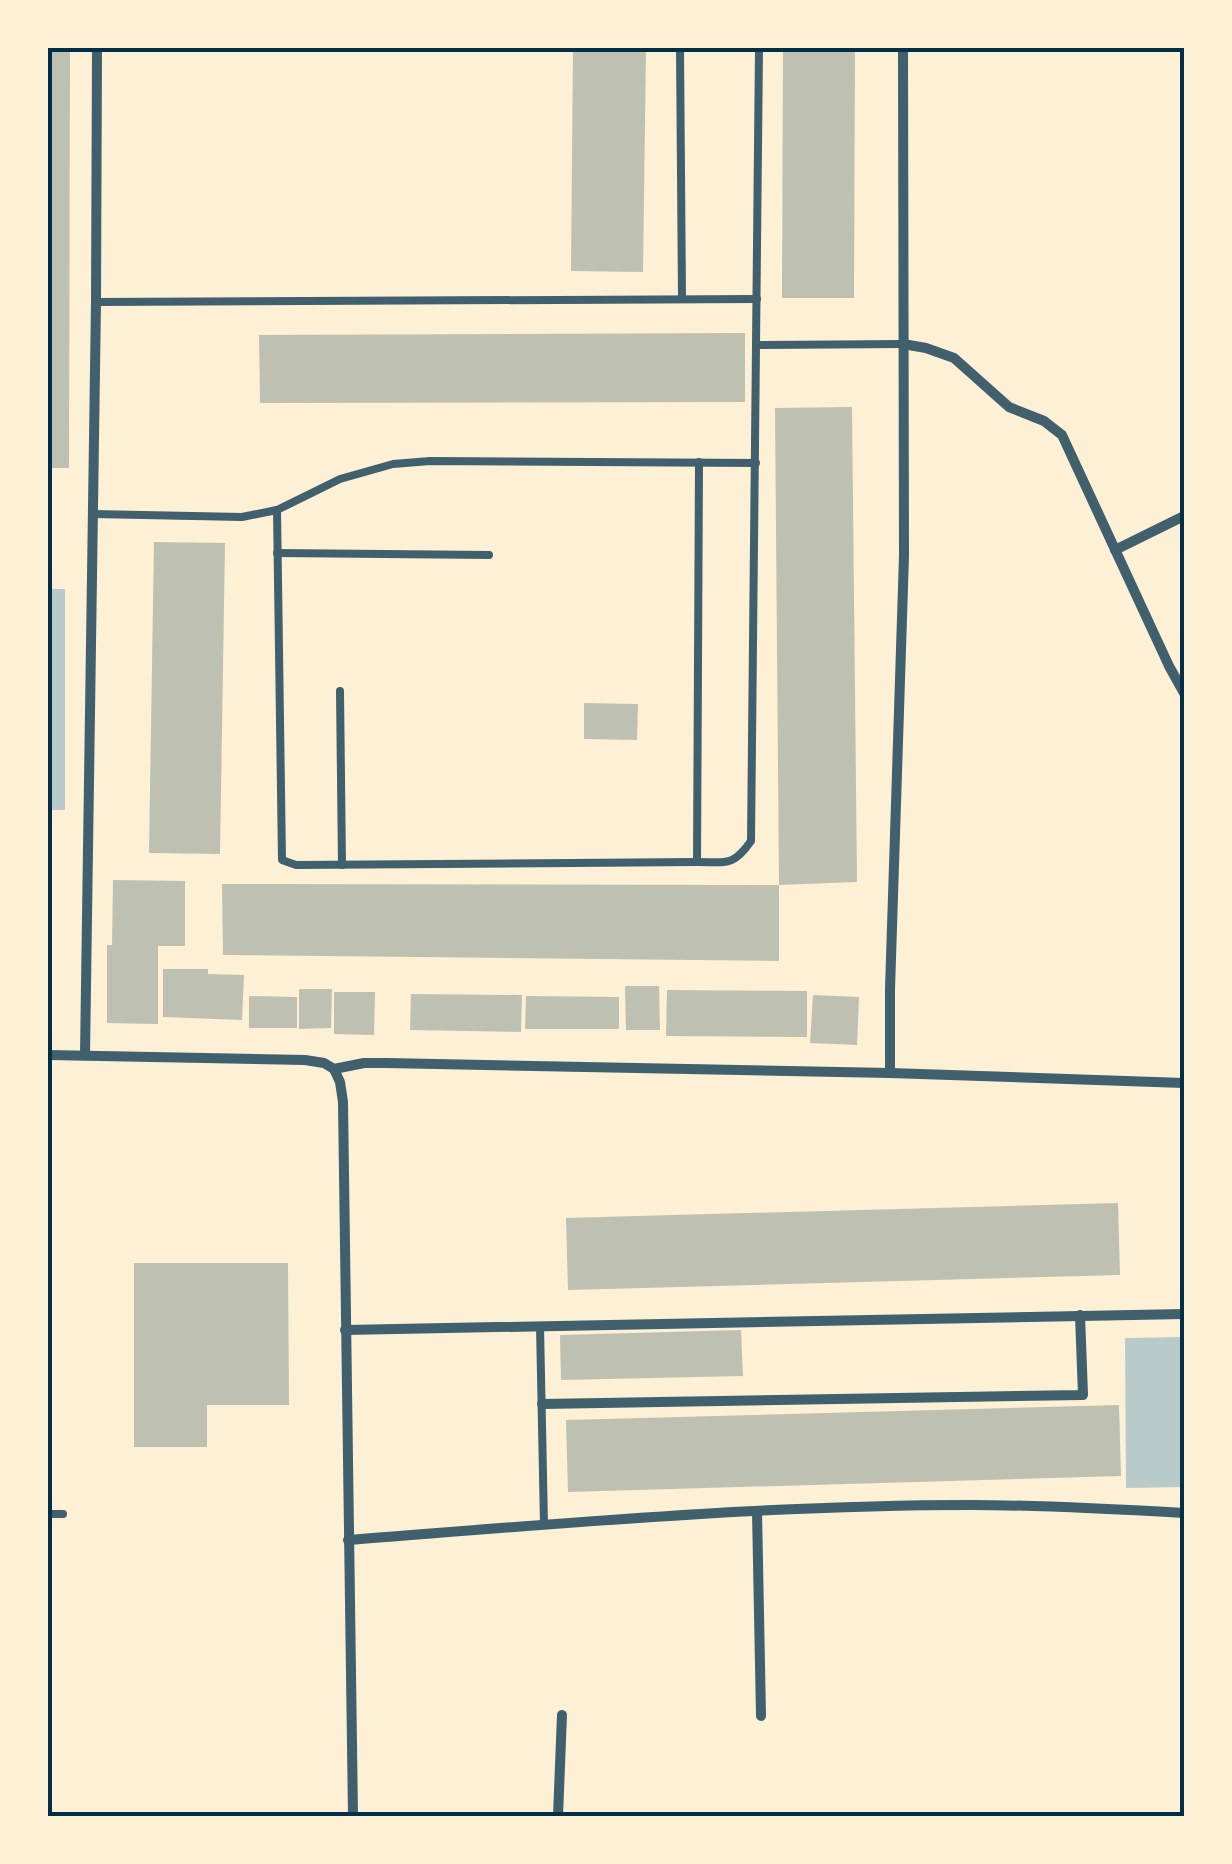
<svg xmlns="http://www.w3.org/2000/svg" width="1232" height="1864" font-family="'Titillium Web',sans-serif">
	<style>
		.green { fill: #b9caca }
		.building { fill: #bec0b2 }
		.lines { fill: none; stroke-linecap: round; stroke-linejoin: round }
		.service { stroke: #3f606c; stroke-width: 8 }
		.minor { stroke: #3f606c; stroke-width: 10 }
		.neatline { fill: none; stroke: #003049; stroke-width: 4 }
	</style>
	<rect width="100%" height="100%" fill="#fdf0d5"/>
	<!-- green -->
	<g class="green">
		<polygon points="65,589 65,810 48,810 48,589"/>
		<polygon points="1184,1337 1184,1487 1126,1488 1125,1338"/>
	</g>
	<!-- building -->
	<g class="building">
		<polygon points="48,48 70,48 69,468 48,468"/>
		<polygon points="573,48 646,48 643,272 571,271"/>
		<polygon points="783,48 855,48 854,298 782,298"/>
		<polygon points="745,333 745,402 260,403 259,335"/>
		<polygon points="852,407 857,882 779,885 775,408"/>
		<polygon points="154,542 225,543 220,854 149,853"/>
		<polygon points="584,703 638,704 637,740 584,739"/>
		<polygon points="113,880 185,881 185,946 158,946 158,1024 107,1023 107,945 112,945"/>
		<polygon points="222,884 779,885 779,961 223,955"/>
		<polygon points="163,969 208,969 208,974 244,975 242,1020 163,1017"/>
		<polygon points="625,986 659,986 660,1030 626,1030"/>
		<polygon points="299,989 332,989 331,1028 299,1029"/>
		<polygon points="667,990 807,991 807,1037 666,1036"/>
		<polygon points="334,992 375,992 374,1035 334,1034"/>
		<polygon points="411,994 522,995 521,1032 410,1030"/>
		<polygon points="813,995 859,997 857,1045 810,1043"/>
		<polygon points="249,996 297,997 297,1028 249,1028"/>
		<polygon points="526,996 619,997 619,1029 525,1029"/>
		<polygon points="1118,1203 1120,1275 568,1290 566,1218"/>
		<polygon points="134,1263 288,1263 289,1405 207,1405 207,1447 134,1447"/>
		<polygon points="741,1330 743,1376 561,1380 560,1335"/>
		<polygon points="1119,1405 1121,1476 568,1492 566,1420"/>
	</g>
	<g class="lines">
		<!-- service -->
		<g class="service">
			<polyline points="680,48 682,299"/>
			<polyline points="96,302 757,299"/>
			<polyline points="757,345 903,344"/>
			<path d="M277,510L282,860L296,865L697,862C726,862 733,867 751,841L759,48"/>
			<polyline points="93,514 242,517 277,510 340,479 393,464 430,461 756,463"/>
			<polyline points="277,553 489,555"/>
			<polyline points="340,691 342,865"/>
			<polyline points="697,862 699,462"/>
			<polyline points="540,1326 544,1525"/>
			<polyline points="48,1514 63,1514"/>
		</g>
		<!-- minor -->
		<g class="minor">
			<polyline points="903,344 926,348 954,358 1009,407 1044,421 1062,435 1169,666 1184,693"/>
			<polyline points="1115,550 1184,516"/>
			<polyline points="48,1055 305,1060 324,1063 334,1069 364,1063 386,1063 890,1073 1184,1083"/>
			<polyline points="85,1055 96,302 97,48"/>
			<polyline points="334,1069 340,1082 343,1102 353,1816"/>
			<polyline points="890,1073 890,989 904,556 903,48"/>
			<polyline points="345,1330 1184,1314"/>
			<polyline points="542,1404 1083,1395 1080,1315"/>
			<polyline points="757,1511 761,1716"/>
			<path d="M348,1540C555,1524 763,1505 971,1505C1043,1505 1114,1509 1184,1513"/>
			<polyline points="558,1816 562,1715"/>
		</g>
	</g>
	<!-- border -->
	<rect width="1232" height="1864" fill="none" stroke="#fdf0d5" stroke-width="100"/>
	<rect x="50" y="50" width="1132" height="1764" class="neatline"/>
</svg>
